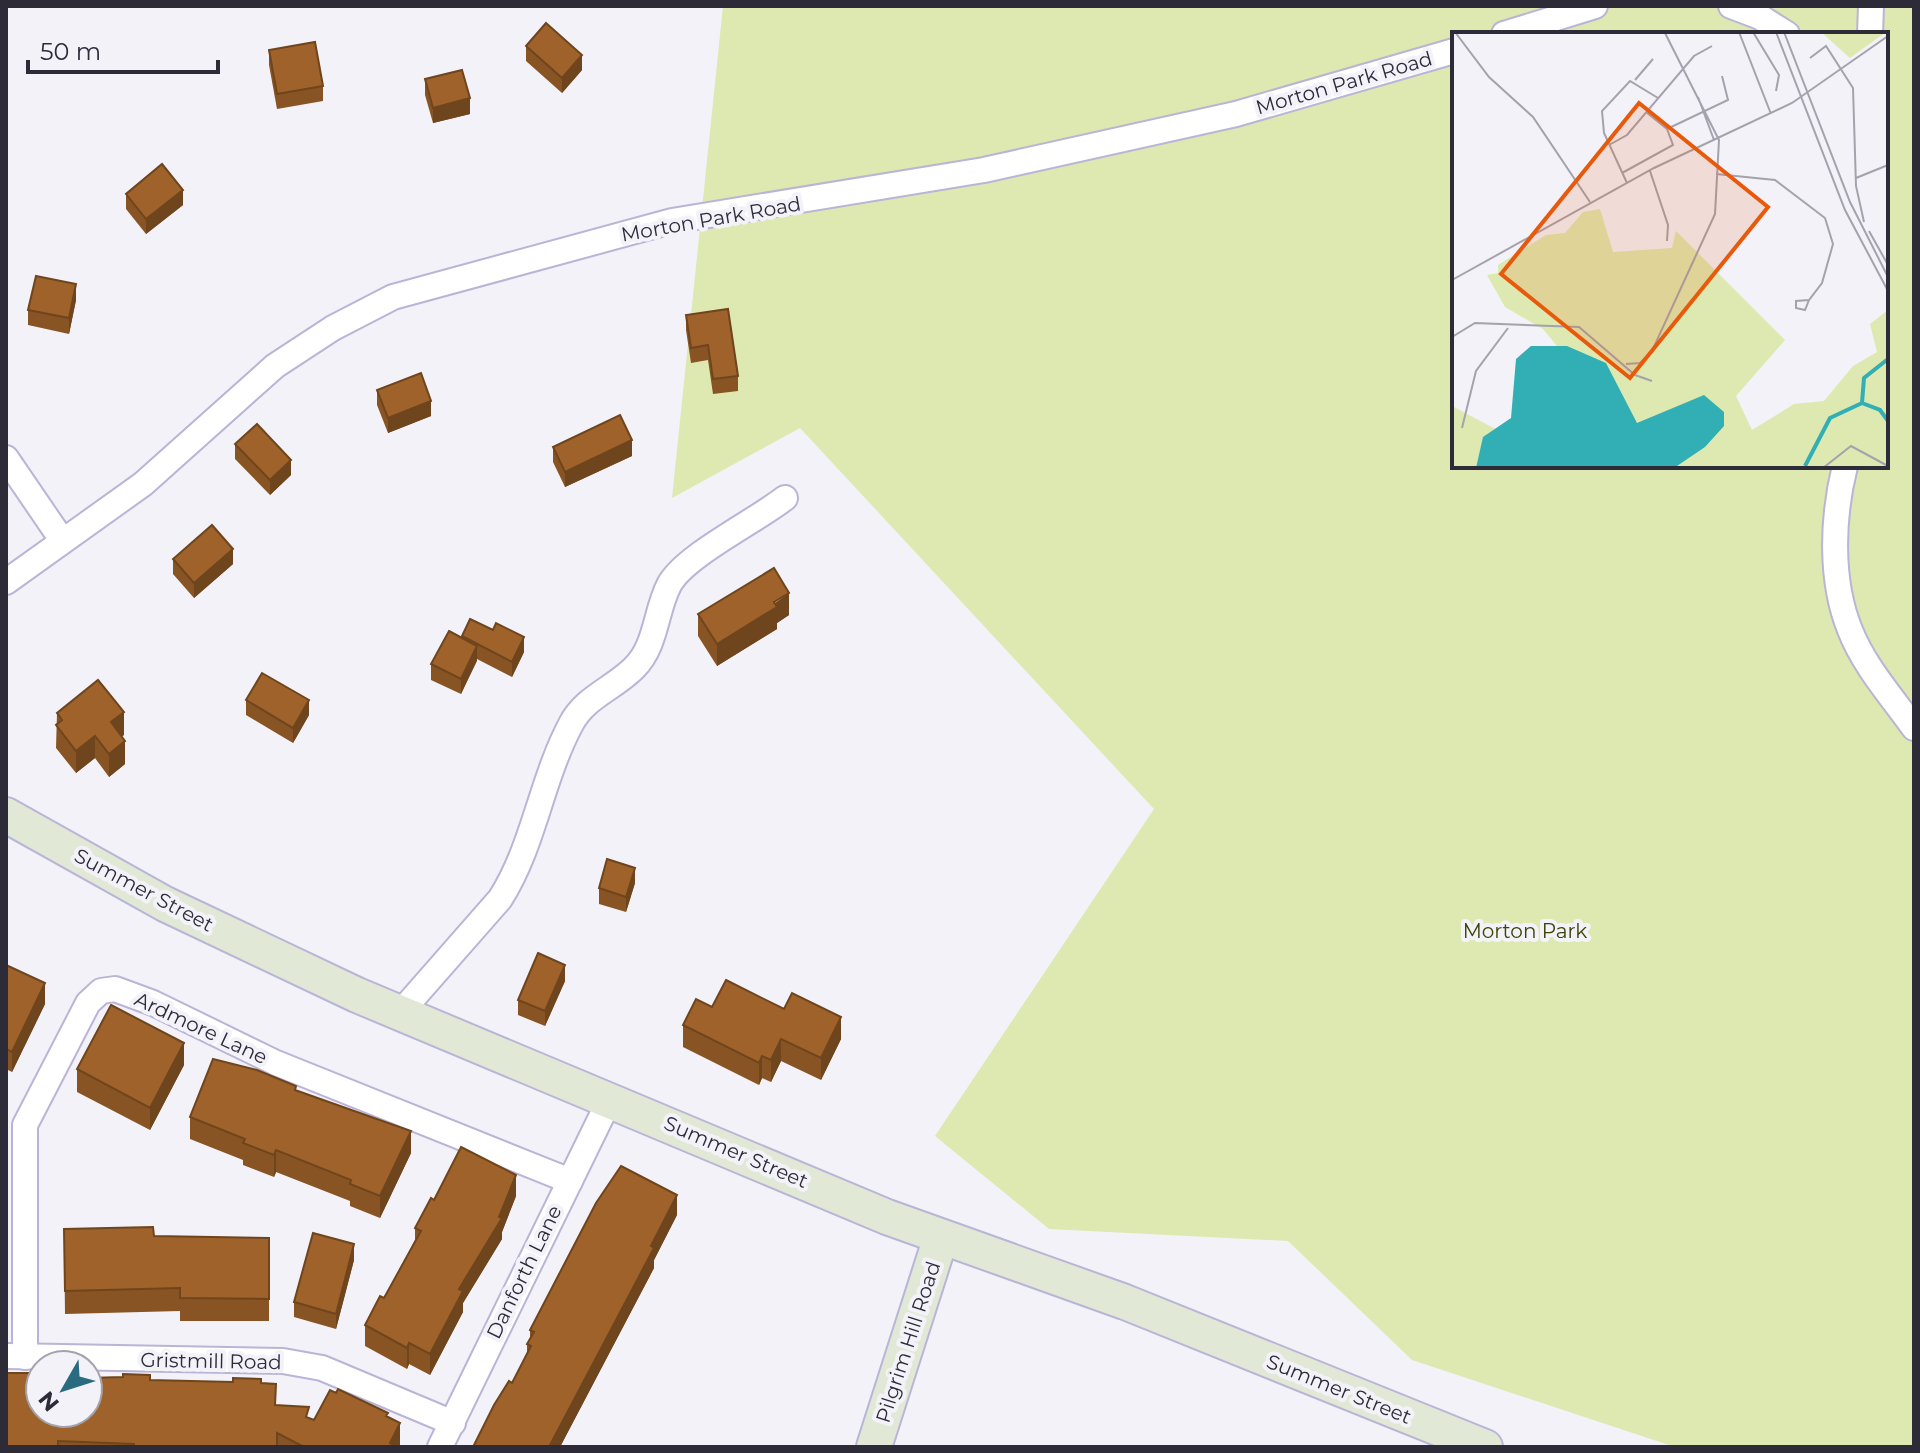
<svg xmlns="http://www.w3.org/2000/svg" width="1920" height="1453" font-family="Montserrat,sans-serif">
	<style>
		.green { fill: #dde9b0; fill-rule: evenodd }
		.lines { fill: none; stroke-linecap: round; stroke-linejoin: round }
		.street-casing { stroke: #bab4d7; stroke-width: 28 }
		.secondary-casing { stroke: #bab4d7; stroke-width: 38 }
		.street { stroke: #fff; stroke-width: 24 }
		.secondary { stroke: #e1e9d6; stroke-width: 34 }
		.wall { fill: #885424 }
		.shaded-wall { fill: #6f451d }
		.building { fill: #9e622a; stroke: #6f451d; stroke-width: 2 }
		.labels { text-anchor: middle; stroke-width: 8; stroke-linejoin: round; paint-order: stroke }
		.street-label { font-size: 20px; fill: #2e2b39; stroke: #f3f2f9 }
		.park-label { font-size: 20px; fill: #3b4305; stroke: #f3f2f9 }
		.inset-river { fill: none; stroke: #32aeb5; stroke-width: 4 }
		.inset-road { fill: none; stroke: #a4a2ac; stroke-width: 2 }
		.view { fill: #e8590c; fill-opacity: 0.15; stroke: #e8590c; stroke-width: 4 }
		.inset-edge { fill: none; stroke: #2e2b39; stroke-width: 4 }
	</style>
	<rect width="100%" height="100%" fill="#f3f2f9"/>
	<!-- green -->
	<path class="green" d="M723,6H1914V1447H1675L1412,1360L1288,1241L1049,1229L935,1136L1154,809L800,428L672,498ZM1454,34H1886V466H1454Z"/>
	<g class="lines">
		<defs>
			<g id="street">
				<polyline points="1731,6 1760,17 1787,34"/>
				<polyline points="1504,34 1595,6"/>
				<polyline points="1870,34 1871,6"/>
				<polyline points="6,458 62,540"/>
				<path d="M1845,466C1832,518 1830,581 1850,630C1864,666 1892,697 1914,728"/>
				<polyline points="6,582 143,484 275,366 333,328 393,297 672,221 984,170 1236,114 1454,51"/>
				<path d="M400,1013L500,899C534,846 541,780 571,724C585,697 613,689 634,668C657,645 655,612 669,585C684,556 756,521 785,498"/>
				<polyline points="6,1356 283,1361 322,1368 453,1423"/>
				<polyline points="25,1357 25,1125 88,1003 101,991 115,989 153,1003 276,1063 570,1181"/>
				<polyline points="440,1447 610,1099"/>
			</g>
			<g id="secondary">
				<polyline points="6,815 165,904 357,995 887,1217 1125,1302 1485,1447"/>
				<polyline points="874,1447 941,1237"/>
			</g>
		</defs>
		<!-- street casing -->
		<use href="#street" class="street-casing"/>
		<!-- secondary casing -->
		<use href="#secondary" class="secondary-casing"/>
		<!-- street -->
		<use href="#street" class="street"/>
		<!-- secondary -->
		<use href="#secondary" class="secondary"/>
	</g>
	<!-- wall -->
	<g class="wall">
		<polygon points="526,46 582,70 562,93 526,61"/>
		<polygon points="269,50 323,86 323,101 277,109 269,65"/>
		<polygon points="425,79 470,114 433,123 425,95"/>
		<polygon points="126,194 183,205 146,234 126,209"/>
		<polygon points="76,300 69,334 28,325 28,310"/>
		<polygon points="686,315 738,376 738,391 713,394 708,360 691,363 686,330"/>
		<polygon points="377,390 431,416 388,433 377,405"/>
		<polygon points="235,444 291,475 270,495 235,459"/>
		<polygon points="553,447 632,456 565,487 553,462"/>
		<polygon points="173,559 233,564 194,598 173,574"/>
		<polygon points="698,614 789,615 777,623 777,629 717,666 698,636"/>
		<polygon points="462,636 524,652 512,677 477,659 461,694 431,680 431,664 462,638"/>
		<polygon points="246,700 309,715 293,743 246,715"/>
		<polygon points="57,713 124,735 121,736 125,764 109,777 95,758 76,773 56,748"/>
		<polygon points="635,883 626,912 599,904 599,888"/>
		<polygon points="6,965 45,1004 12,1072 6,1069"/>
		<polygon points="565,981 545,1026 518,1015 518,1000"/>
		<polygon points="712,1007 841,1039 821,1080 781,1061 771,1082 762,1078 759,1085 683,1047 683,1025"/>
		<polygon points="184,1065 150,1130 77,1092 77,1069"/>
		<polygon points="296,1091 411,1153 380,1218 350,1206 350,1201 276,1172 274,1177 243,1165 243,1160 190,1139 190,1117"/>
		<polygon points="516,1196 502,1232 502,1239 463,1303 463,1312 430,1375 409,1364 407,1369 365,1346 365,1325 384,1298 415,1240 415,1228 434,1200"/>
		<polygon points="677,1215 654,1260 654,1268 560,1447 473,1447 512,1383 527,1354 527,1344 530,1339 530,1330"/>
		<polygon points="64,1229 154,1236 269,1238 269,1321 180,1321 180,1311 65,1314"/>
		<polygon points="354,1260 336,1329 294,1317 294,1302"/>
		<polygon points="150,1380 261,1383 276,1405 314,1420 388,1417 400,1444 399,1447 6,1447 40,1413"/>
	</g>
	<!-- shaded-wall -->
	<g class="shaded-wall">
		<polygon points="582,55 582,70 562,93 562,78"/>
		<polygon points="470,98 470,114 433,123 433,108"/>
		<polygon points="183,190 183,205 146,234 146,219"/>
		<polygon points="76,284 76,300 69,334 69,318"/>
		<polygon points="431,401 431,416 388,433 388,418"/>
		<polygon points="632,440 632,456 565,487 565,472"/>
		<polygon points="291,460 291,475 270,495 270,480"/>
		<polygon points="233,549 233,564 194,598 194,583"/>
		<polygon points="789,593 789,615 777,623 777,629 717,666 717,644"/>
		<polygon points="524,637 524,652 512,677 512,662"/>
		<polygon points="477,646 477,661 461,694 461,679"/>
		<polygon points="309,700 309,715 293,743 293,728"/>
		<polygon points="124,712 124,735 111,745 111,722"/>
		<polygon points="95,736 95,758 76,773 76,751"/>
		<polygon points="125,741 125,764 109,777 109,754"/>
		<polygon points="635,868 635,883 626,912 626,897"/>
		<polygon points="565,965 565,981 545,1026 545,1011"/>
		<polygon points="45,983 45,1004 12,1072 12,1052"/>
		<polygon points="841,1017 841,1039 821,1080 821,1058"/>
		<polygon points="781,1039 781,1061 771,1082 771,1060"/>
		<polygon points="184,1043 184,1065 150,1130 150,1108"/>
		<polygon points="762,1056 762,1078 759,1085 759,1063"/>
		<polygon points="411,1131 411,1153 380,1218 380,1196"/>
		<polygon points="276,1150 276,1172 274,1177 274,1155"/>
		<polygon points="516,1175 516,1196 502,1232 502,1239 463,1303 463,1312 430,1375 430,1354 459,1289 499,1217"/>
		<polygon points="677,1195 677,1215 654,1260 654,1268 560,1447 549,1447"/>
		<polygon points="354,1244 354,1260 336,1329 336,1314"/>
		<polygon points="409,1343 409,1364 407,1369 407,1348"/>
		<polygon points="400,1423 400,1444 399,1447 390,1447 390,1443"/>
	</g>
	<!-- building -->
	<g class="building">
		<polygon points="546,23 582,55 562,78 526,46"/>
		<polygon points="315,42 323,86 277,94 269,50"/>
		<polygon points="462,70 470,98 433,108 425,79"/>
		<polygon points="162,164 183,190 146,219 126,194"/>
		<polygon points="36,276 76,284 69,318 28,310"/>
		<polygon points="728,309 738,376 713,379 708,345 691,348 686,315"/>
		<polygon points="421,373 431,401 388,418 377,390"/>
		<polygon points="620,415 632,440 565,472 553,447"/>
		<polygon points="257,424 291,460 270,480 235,444"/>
		<polygon points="212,525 233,549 194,583 173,559"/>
		<polygon points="774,568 789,593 774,602 777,607 717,644 698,614"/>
		<polygon points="470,619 493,630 496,623 524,637 512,662 462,636"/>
		<polygon points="449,631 477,646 461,679 431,664"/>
		<polygon points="262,673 309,700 293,728 246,700"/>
		<polygon points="98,680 124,712 111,722 125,741 109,754 95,736 76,751 56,725 62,720 57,713"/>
		<polygon points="607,859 635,868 626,897 599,888"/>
		<polygon points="538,953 565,965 545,1011 518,1000"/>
		<polygon points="6,965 45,983 12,1052 6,1049"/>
		<polygon points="726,980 784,1009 792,993 841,1017 821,1058 781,1039 771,1060 762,1056 759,1063 683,1025 696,999 712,1007"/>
		<polygon points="111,1005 184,1043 150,1108 77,1069"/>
		<polygon points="213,1059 257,1070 296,1086 295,1090 411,1131 380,1196 350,1184 351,1180 276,1150 274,1155 243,1143 245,1139 190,1117"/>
		<polygon points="461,1147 516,1175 499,1217 502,1218 459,1289 463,1291 430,1354 409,1343 407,1348 365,1325 380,1296 384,1298 421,1231 415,1228 431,1198 434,1200"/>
		<polygon points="621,1166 677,1195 651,1246 654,1248 549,1447 473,1447 494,1405 509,1381 512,1383 531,1346 527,1344 534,1332 530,1330 596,1203"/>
		<polygon points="153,1227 154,1236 269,1238 269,1299 180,1298 180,1288 65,1291 64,1229"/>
		<polygon points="313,1233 354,1244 336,1314 294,1302"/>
		<polygon points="6,1373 40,1373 40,1413 88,1413 88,1378 123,1377 123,1374 150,1375 150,1380 233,1382 233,1378 261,1379 261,1383 276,1384 275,1405 309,1407 306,1417 314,1420 330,1390 336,1393 338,1389 388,1413 386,1416 400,1423 390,1443 395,1446 395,1447 304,1447 277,1433 277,1447 209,1447 189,1446 191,1447 134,1447 134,1444 58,1441 58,1447 6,1447"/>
	</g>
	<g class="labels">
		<!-- street labels -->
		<g class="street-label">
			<text transform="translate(1344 83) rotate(-16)" y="7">Morton Park Road</text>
			<text transform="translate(711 219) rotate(-10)" y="7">Morton Park Road</text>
			<text transform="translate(144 890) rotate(28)" y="7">Summer Street</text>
			<text transform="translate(201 1028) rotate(25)" y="7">Ardmore Lane</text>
			<text transform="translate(736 1152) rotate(23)" y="7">Summer Street</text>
			<text transform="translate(524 1272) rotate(-64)" y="7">Danforth Lane</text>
			<text transform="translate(908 1342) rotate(-72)" y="7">Pilgrim Hill Road</text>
			<text transform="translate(211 1361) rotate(1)" y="7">Gristmill Road</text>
			<text transform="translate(1339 1389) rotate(22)" y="7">Summer Street</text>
		</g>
		<!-- park labels -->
		<g class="park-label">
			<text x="1525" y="938">Morton Park</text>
		</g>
	</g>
	<!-- overview -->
	<g transform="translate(1452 32)">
		<rect width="436" height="436" fill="#f3f2f9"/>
		<path d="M369,0H434L398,26ZM148,177L161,220L220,216L224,199L333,308L284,364L300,398L342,372L372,369L401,334L425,320L418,292L436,278V436H0V374L51,401L105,314L91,297L53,275L35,243L46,241V233L94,203L113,201L131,180Z" fill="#dde9b0"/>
		<path d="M79,314H115L154,331L185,391L252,363L272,380V394L253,415L222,436H24L31,405L59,386L64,327Z" fill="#32aeb5"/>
		<path class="inset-river" d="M410,371L428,378L436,389M353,434L378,386L410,371L412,346L436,327"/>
		<path class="inset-road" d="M3,0L37,45L81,85L138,170M287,0L319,82M301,0L327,43L324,59M324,0L393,178L436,259M332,0L398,170L436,245M358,26L374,14L401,56L404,154L412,190M183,48L201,27M246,65L262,108M215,97L276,68L270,44M157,113L175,103L242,24L260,14M198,139L216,193L215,209M170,141L221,113L215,97L194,80M264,142L323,148L373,186L381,212L370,251L357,268L344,269V276L353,278L357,268M404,146L436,133M175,151L152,101L150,79L178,49L206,66M417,199L436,233M0,248L202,136L340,71L436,4M0,305L23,291L127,295L183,343L200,349M174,332L188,331L200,319L263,182L267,108L213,1M10,396L24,339L56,296M371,436L399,414L436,434"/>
		<path class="view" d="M187,71L316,175L178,346L49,242Z"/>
		<rect width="436" height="436" class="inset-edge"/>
	</g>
	<!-- border -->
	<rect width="1920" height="1453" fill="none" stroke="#2e2b39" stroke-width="16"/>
	<!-- north arrow -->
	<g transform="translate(64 1389) rotate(231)"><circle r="38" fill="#f3f2f9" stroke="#a4a2ac" stroke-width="2"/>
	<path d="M0-6L14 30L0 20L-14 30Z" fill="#2b6b80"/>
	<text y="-12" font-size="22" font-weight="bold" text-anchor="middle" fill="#2e2b39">N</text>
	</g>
	<!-- scale -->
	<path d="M28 60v12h190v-12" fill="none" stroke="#2e2b39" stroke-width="4"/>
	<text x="40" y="60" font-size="24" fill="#2e2b39" stroke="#f3f2f9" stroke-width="6" paint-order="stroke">50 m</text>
</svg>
